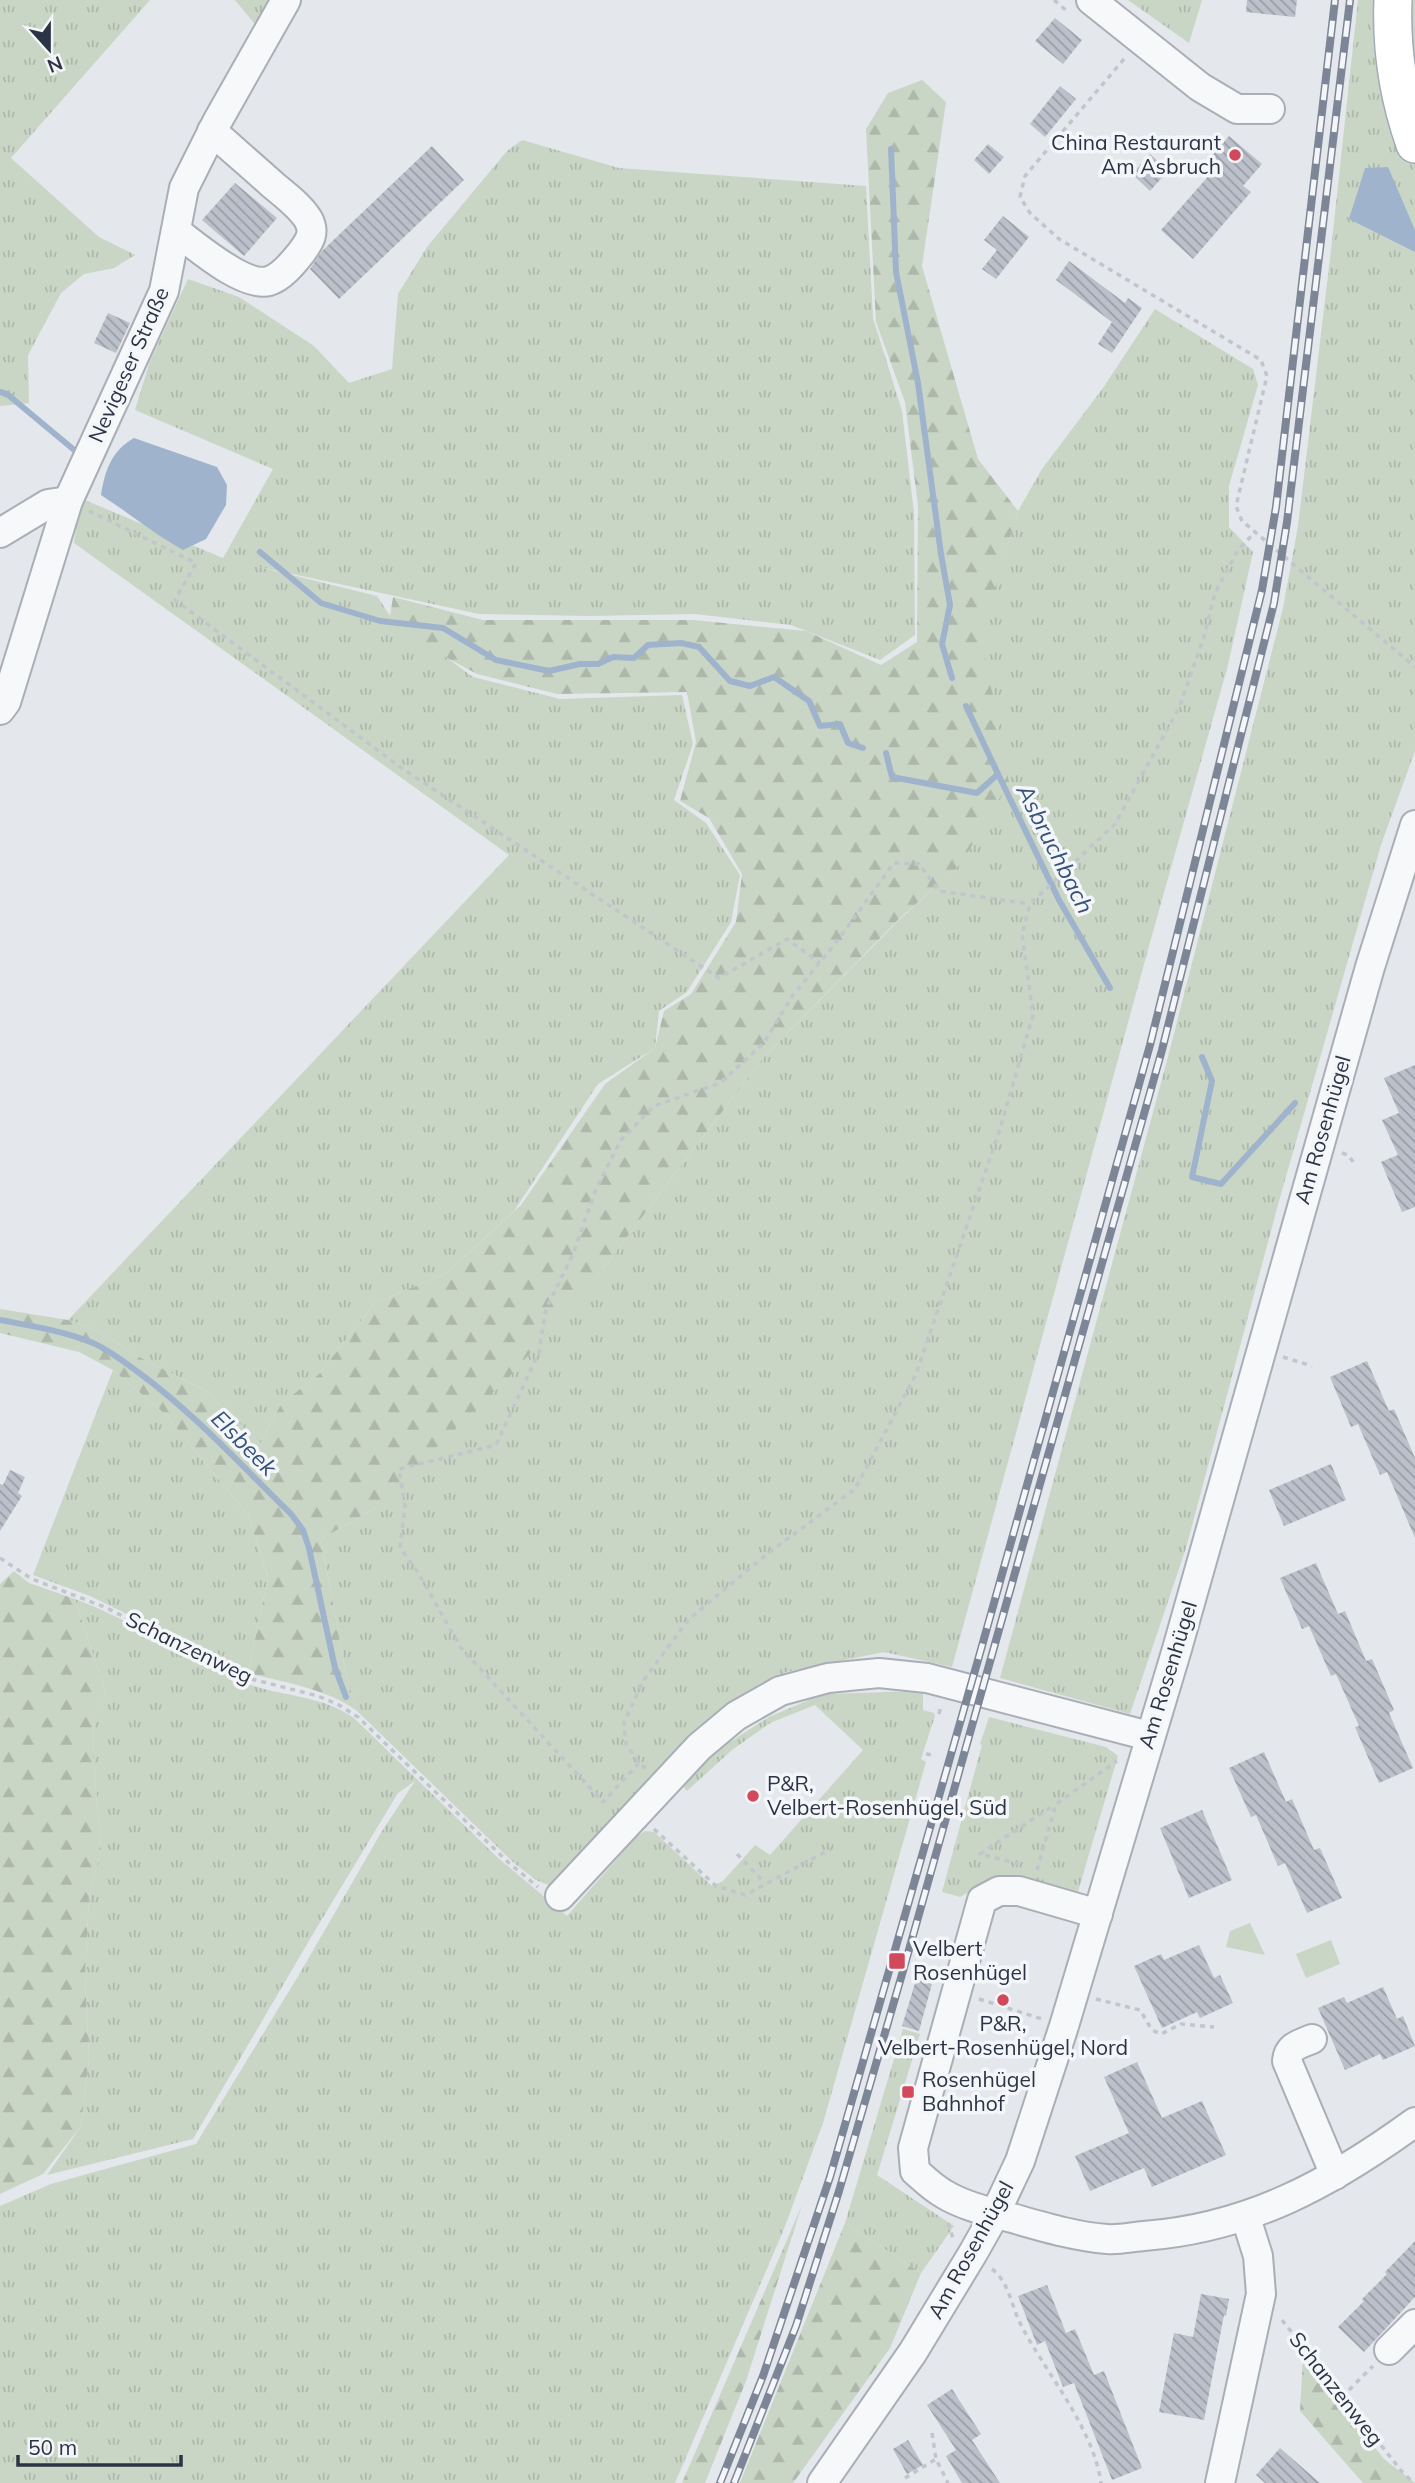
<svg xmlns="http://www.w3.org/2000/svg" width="1415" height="2483" font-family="Mulish,sans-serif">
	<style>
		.grass { fill: url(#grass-tufts) }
		.forest { fill: url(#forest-firs) }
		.park { fill: #c9d6c5 }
		.water { fill: #9fb4cc }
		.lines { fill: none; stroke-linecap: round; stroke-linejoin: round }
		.stream { stroke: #9fb4cc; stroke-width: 6 }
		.building { fill: url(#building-back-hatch) }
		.minor-casing { stroke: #a9aeb7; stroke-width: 32 }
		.major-casing { stroke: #a3abb8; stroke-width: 40 }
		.path { stroke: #c2c5cb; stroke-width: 3.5; stroke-dasharray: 5 5; stroke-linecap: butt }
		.minor { stroke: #f7f8fa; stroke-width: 28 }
		.major { stroke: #fff; stroke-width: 37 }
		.rail-casing { stroke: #7d8696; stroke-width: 8 }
		.rail { stroke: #f4f6f9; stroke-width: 5; stroke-dasharray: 16; stroke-linecap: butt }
		.poi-dot { fill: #d1495b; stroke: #f4f6f9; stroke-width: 2.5 }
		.labels { text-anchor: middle; stroke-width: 7; stroke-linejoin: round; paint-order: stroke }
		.poi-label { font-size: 21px; fill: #2b3445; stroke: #f4f6f9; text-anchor: start }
		.street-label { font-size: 21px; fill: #2b3445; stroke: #f4f6f9 }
		.water-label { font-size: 23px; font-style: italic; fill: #34527a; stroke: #f4f6f9 }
	</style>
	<defs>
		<pattern id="grass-tufts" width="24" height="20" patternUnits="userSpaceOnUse" patternTransform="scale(1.75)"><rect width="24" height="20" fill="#c9d6c5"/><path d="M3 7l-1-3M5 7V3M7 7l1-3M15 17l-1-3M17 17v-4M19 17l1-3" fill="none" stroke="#adb8ab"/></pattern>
		<pattern id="forest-firs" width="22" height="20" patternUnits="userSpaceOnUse" patternTransform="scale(1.75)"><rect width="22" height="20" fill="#c9d6c5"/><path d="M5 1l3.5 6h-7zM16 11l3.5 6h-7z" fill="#adb8ab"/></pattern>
		<pattern id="building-back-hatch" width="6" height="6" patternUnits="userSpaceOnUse" patternTransform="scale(1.75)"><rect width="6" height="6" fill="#bbc0ca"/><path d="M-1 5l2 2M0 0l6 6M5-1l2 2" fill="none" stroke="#989da6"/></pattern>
	</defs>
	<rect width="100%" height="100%" fill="#e4e7ec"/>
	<!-- grass -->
	<g class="grass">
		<polygon points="0,0 150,0 11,158 99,237 135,255 114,268 84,274 61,293 28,355 29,403 0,406"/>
		<polygon points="235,0 274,0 258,28"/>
		<polygon points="1128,0 1202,0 1189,43"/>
		<polygon points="1358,0 1415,0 1415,751 1381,845 1279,1201 1186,1548 1130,1714 1000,1678 1169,1053 1283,608 1298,526 1331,250"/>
		<polygon points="522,140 619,168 866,186 873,318 902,411 914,513 915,635 880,660 791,625 695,614 589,616 479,614 255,566 377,596 390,616 473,677 560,699 682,695 693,744 674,800 706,823 740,875 731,922 687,992 659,1011 655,1048 598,1084 514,1211 447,1273 375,1303 319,1374 281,1404 260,1444 206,1391 126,1350 111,1338 86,1326 68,1320 509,855 74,543 80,498 223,558 273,469 135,410 150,361 188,279 239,297 314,346 349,383 392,369 398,294 427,247 507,151"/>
		<polygon points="1155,309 1253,369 1258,385 1229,486 1229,527 1253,552 1228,665 1149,946 952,1667 884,1652 786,1672 672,1758 551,1886 536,1880 514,1863 357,1711 346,1674 321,1539 372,1510 598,1275 763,1058 899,920 961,863 980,635 1018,511 1042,469 1103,388"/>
		<polygon points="113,1370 165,1414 248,1515 268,1577 248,1673 90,1596 33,1575"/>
		<path d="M75,1599C134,1621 186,1657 243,1682C282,1698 317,1693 354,1718L497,1857L567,1916L636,1837L645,1831L654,1832L712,1886L723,1881L755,1845L770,1855L863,1750L815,1705L770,1723L732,1750L687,1791L681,1784L725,1745L769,1717L823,1694L923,1691V1710L934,1713L935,1716L921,1759L926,1762L823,2123L784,2229L675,2483H0V2206L51,2184L196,2144L300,1973L382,1831L415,1781L398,1793L313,1934L193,2139L47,2175L81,2126L89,2058L85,1976L89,1896L101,1851L93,1754L94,1714L106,1694Z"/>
		<polygon points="989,1717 1106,1747 1118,1756 1077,1895 990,1880 960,1897 942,1892 982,1745 980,1744"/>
		<polygon points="903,2029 920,2034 877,2175 954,2226 921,2273 845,2223"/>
	</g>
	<!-- forest -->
	<g class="forest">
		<path d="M922,80L946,102L922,266L978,459L1018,511L981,636L1009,782L961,864L899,919L763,1058L598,1275L511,1375L372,1510L321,1539L346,1674L357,1711C325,1688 285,1683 248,1673L268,1577L248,1515L165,1414L113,1370L79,1352L0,1333V1309L68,1320L86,1326L111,1338L126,1350L206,1391L260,1444L281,1404L319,1374L375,1303L447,1273L521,1205L605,1084L655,1048L664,1011L691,994L736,922L742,874L709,818L680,801L696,742L687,692L557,694L477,674L421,644L390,616L393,597L483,620H693L806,631L881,665L917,642L918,506L905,402L876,322L866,129L888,93Z"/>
		<polygon points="14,1571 29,1583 75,1599 106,1694 94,1715 93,1754 101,1851 89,1896 85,1976 89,2058 81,2126 43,2174 0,2194 0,1584"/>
		<polygon points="802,2205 746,2381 705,2483 682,2483"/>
		<polygon points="845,2223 921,2273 890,2348 793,2483 740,2483"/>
		<polygon points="1303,2357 1384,2459 1415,2483 1363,2483 1300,2411"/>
	</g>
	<!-- park -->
	<g class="park">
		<polygon points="1250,1923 1265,1955 1226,1947 1230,1931"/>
		<polygon points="1331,1940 1340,1964 1306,1978 1296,1954"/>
	</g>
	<!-- water -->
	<g class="water">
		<polygon points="1388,167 1415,230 1415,252 1349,219 1365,168"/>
		<path d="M134,438L217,467L227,485L226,505L206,539L183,550C154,534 129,513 101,495C105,471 111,451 134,438Z"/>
	</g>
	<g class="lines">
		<!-- stream -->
		<g class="stream">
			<polyline points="891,149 896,272 918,383 941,554 950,605 942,644 952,678"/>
			<polyline points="0,392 7,394 79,454"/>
			<polyline points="260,552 321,603 380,621 443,628 496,660 549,671 580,664 598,664 613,657 634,658 648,645 681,643 699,647 730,681 750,686 774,677 809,701 820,726 840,724 848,743 863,748"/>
			<polyline points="966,706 998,774"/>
			<polyline points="886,753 892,777 977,793 998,774 1059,900 1110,988"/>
			<polyline points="1202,1057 1212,1081 1192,1177 1221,1184 1295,1103"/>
			<path d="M0,1320C31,1326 64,1331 93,1343C109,1350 124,1362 138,1372C195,1414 241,1465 291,1514L303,1530L309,1548L335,1668L346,1697"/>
		</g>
	</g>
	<!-- building -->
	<g class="building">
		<polygon points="1247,0 1297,0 1295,17 1246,12"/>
		<polygon points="1055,18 1082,40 1063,64 1035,41"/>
		<polygon points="1060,86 1076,99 1045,137 1030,124"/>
		<polygon points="1229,136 1262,164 1243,186 1251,192 1193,259 1161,230 1219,164 1211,157"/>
		<polygon points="988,144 1004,157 989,174 974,160"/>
		<polygon points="432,146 464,180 339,299 310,269 322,251"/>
		<polygon points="1150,154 1168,171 1150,191 1132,174"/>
		<polygon points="235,183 277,218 244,256 202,220"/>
		<polygon points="1003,216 1029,237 996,279 982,269 997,250 984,240"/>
		<polygon points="1069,261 1125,303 1128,298 1142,308 1112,353 1098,344 1112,322 1056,280"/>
		<polygon points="108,313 130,323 116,353 94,343"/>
		<polygon points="1415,1065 1415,1207 1402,1212 1381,1162 1398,1155 1382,1120 1399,1113 1384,1078"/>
		<polygon points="1367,1361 1389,1411 1394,1409 1415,1458 1415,1538 1387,1472 1380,1475 1358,1424 1351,1427 1330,1377"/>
		<polygon points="1331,1464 1346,1500 1284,1526 1269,1490"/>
		<polygon points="10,1470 25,1477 18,1493 22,1496 0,1531 0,1484 3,1485"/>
		<polygon points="1316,1563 1338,1614 1345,1611 1366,1661 1372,1659 1394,1710 1389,1713 1413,1768 1379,1783 1355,1727 1359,1726 1336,1674 1331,1676 1309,1626 1302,1629 1280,1578"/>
		<polygon points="1264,1752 1286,1802 1292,1799 1314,1850 1320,1848 1342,1898 1307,1913 1285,1863 1278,1866 1256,1815 1251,1817 1229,1768"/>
		<polygon points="1202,1810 1232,1880 1189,1898 1160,1828"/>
		<polygon points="1199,1945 1214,1978 1220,1975 1233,2003 1200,2018 1197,2012 1162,2028 1134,1966 1161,1954 1164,1960"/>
		<polygon points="916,1980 932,1984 919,2031 902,2026"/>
		<polygon points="1383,1987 1397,2019 1403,2016 1415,2046 1383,2060 1380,2054 1345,2070 1318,2008 1344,1997 1347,2003"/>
		<polygon points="1137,2062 1162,2118 1202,2101 1226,2155 1152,2187 1144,2168 1090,2191 1075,2156 1129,2133 1104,2077"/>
		<polygon points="1415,2241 1415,2297 1364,2352 1338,2327 1364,2301 1362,2299 1387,2274 1385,2272"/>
		<polygon points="1047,2285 1066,2333 1075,2329 1094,2375 1104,2371 1142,2468 1112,2480 1074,2383 1063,2387 1045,2341 1037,2345 1018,2296"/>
		<polygon points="1201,2294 1229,2299 1226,2316 1224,2315 1204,2420 1159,2412 1174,2333 1193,2337"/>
		<polygon points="952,2389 981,2434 972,2440 1000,2483 962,2483 946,2456 956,2450 927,2405"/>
		<polygon points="908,2440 923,2465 907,2474 893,2449"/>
		<polygon points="1280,2448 1320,2483 1265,2483 1256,2475"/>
	</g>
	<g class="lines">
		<defs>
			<g id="minor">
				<polyline points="1091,0 1200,87 1237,109 1270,109"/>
				<path d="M176,231C196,246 244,288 269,281C282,277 293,263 301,253C309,242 316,233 308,219C300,206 285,195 273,185C253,167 232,149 212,131"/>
				<polyline points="0,533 48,504 68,501"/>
				<polyline points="0,710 6,702 68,501 164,291 184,188 217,122 286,0"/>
				<polyline points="560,1896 699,1747 736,1716 780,1691 828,1678 879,1673 927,1678 1149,1736"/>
				<path d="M1098,1914L1019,1891H999L982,1900L913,2148L915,2171C924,2179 933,2188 944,2194C965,2207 995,2213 1019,2220C1047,2228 1078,2237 1107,2239C1119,2240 1132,2237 1144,2236C1250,2228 1331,2183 1415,2122"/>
				<path d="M1312,2039C1300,2044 1288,2046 1287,2061L1335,2175"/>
				<polyline points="1389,2350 1415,2324"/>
				<polyline points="822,2483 913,2352 973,2253 995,2214 1020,2161 1064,2026 1177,1649 1370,967 1415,825"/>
				<polyline points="1220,2483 1261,2294 1258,2256 1246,2218"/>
			</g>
			<path id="major" d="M1393,0C1391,48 1399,99 1415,144"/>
		</defs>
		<!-- minor casing -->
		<use href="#minor" class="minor-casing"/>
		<!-- major casing -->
		<use href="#major" class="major-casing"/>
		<!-- path -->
		<g class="path">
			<polyline points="1054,0 1068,12"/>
			<polyline points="1124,59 1025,176 1020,197 1030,213 1059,239 1261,360 1267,376 1236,506 1242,521 1415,667"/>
			<polyline points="89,511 196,563 175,600 403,769 719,978 787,939 820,963"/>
			<polyline points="1342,1153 1348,1155 1354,1163"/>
			<polyline points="1283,1357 1312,1366"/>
			<polyline points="0,1558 32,1579 107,1608 236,1675 318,1696 339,1705 358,1717 509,1863 538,1887"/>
			<polyline points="939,1714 941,1705"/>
			<polyline points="926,1754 933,1755"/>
			<polyline points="639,1763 603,1802 461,1648 420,1576 400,1547 405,1506 399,1469 496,1445 539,1352 546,1309 573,1254 596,1189 621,1140 654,1106 720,1083 763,1044 793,995 835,944 894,863 919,864 939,891 1030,904"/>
			<polyline points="646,1768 639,1763 626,1744 624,1723 643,1681 689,1619 767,1554 855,1489 916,1374 999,1132 1033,1015 1022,934 1030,904 1115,824 1179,708 1203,640 1215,593 1238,550 1255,532"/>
			<polyline points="654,1829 716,1886 745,1895 831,1849"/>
			<polyline points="737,1854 765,1883"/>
			<polyline points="1019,1864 980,1854 1054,1805"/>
			<polyline points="1037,1870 1056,1804 1117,1761"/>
			<polyline points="979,1999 1042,2019"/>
			<polyline points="1096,1999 1140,2010 1152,2030 1161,2034 1181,2024 1214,2027"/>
			<polyline points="948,2223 953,2238"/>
			<path d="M992,2269C1010,2283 1011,2306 1021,2325C1047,2375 1093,2427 1101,2483"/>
			<polyline points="1282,2320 1403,2473 1414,2483"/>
			<polyline points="1342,2397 1373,2366"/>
			<polyline points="932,2433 936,2459 948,2483"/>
			<polyline points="905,2478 936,2459"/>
		</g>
		<!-- minor -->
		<use href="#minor" class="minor"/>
		<!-- major -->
		<use href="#major" class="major"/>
		<defs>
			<g id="rail">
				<polyline points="720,2483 763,2376 830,2177 980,1653 1150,1045 1262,590 1276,507 1335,0"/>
				<polyline points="734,2483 796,2326 839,2191 905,1964 1162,1050 1274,603 1287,522 1350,0"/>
			</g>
		</defs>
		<!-- rail casing -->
		<use href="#rail" class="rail-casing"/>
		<!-- rail -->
		<use href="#rail" class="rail"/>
	</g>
	<!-- markers -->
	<g class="poi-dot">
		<circle cx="1235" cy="155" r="7"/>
		<circle cx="753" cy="1796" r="7"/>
		<rect x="888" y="1952" width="18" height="18" rx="3.5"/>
		<circle cx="1003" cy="2000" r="7"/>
		<rect x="901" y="2085" width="14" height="14" rx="3.5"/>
	</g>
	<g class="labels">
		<!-- poi labels -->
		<g class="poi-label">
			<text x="1221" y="150" text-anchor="end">China Restaurant<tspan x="1221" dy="24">Am Asbruch</tspan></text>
			<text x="767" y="1791">P&amp;R,<tspan x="767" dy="24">Velbert-Rosenhügel, Süd</tspan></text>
			<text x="913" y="1956">Velbert<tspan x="913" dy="24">Rosenhügel</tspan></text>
			<text x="1003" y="2031" text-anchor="middle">P&amp;R,<tspan x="1003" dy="24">Velbert-Rosenhügel, Nord</tspan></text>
			<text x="922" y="2087">Rosenhügel<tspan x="922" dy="24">Bahnhof</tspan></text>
		</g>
		<!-- street labels -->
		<g class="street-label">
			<text transform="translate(129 365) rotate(-66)" y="7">Nevigeser Straße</text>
			<text transform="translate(1323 1130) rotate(-74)" y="7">Am Rosenhügel</text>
			<text transform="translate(189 1648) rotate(26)" y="7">Schanzenweg</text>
			<text transform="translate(1168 1675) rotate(-73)" y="7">Am Rosenhügel</text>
			<text transform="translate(971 2250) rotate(-61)" y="7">Am Rosenhügel</text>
			<text transform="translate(1336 2389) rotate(52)" y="7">Schanzenweg</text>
		</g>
		<!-- water labels -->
		<g class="water-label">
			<text transform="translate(1055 849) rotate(63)" y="8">Asbruchbach</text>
			<text transform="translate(244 1443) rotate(45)" y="8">Elsbeek</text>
		</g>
	</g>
	<!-- north arrow -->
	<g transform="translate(49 49) rotate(159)" stroke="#f4f6f9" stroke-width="5" paint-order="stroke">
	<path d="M0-5L12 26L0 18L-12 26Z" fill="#2b3445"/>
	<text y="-10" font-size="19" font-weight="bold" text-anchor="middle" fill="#2b3445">N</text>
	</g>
	<!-- scale -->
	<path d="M18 2455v10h163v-10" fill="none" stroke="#2b3445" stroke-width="3.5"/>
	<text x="28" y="2455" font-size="21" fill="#2b3445" stroke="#f4f6f9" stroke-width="5" paint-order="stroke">50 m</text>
</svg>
